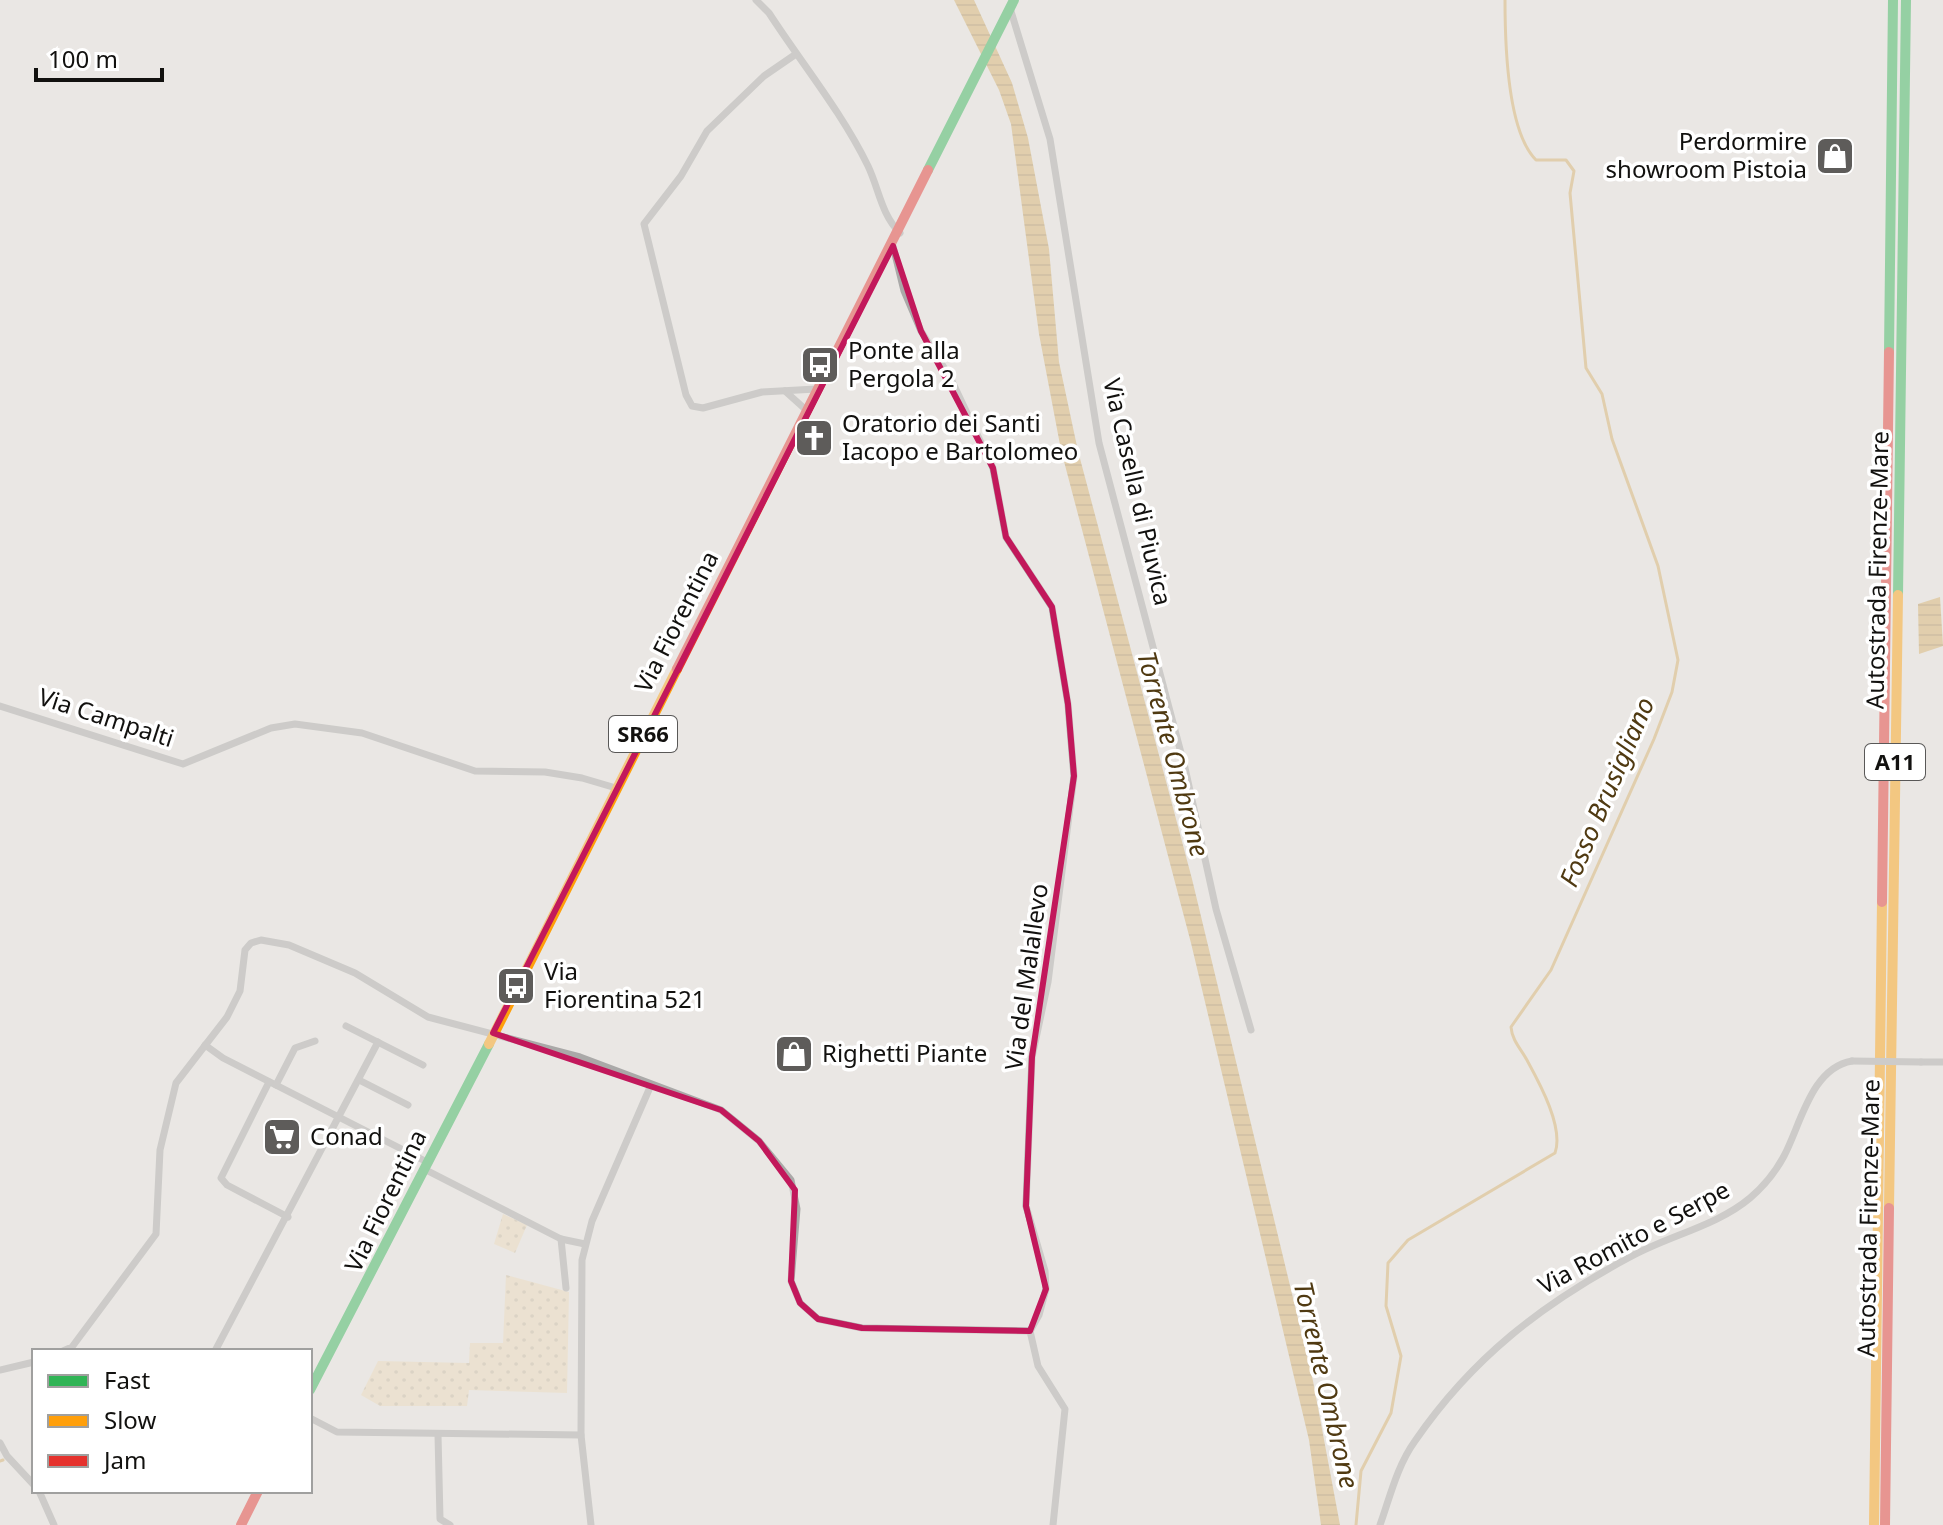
<svg xmlns="http://www.w3.org/2000/svg" width="1943" height="1525" font-family="'Noto Sans',sans-serif">
	<style>
		.grass { fill: url(#grass-dots) }
		.water { fill: url(#water-rules) }
		.lines { fill: none; stroke-linecap: round; stroke-linejoin: round }
		.stream { stroke: #d7b06a; stroke-width: 3 }
		.street { stroke: #aaa9a8; stroke-width: 7 }
		.fast { stroke: #30b455; stroke-width: 10 }
		.slow { stroke: #ff9f0a; stroke-width: 10 }
		.jam { stroke: #e5322d; stroke-width: 10 }
		.street-bridge { stroke: #aaa9a8; stroke-width: 7 }
		.marked { fill: none; stroke: #c2185b; stroke-width: 6; stroke-linejoin: round }
		.labels { text-anchor: middle; stroke-width: 7; stroke-linejoin: round; paint-order: stroke }
		.shield { fill: #fff; stroke: #595857; stroke-width: 2 }
		.shield-label { font-size: 22px; font-weight: bold; fill: #12110f }
		.poi-label { font-size: 24px; fill: #12110f; stroke: #fff; text-anchor: start }
		.street-label { font-size: 24px; fill: #12110f; stroke: #fff }
		.water-label { font-size: 26px; font-style: italic; fill: #503a12; stroke: #fff }
	</style>
	<defs>
		<pattern id="grass-dots" width="8" height="8" patternUnits="userSpaceOnUse" patternTransform="scale(2)"><rect width="8" height="8" fill="#eedabb"/><path d="M2 2h.1M6 6h.1" fill="none" stroke="#cbbaa0" stroke-width="1.8" stroke-linecap="round"/></pattern>
		<pattern id="water-rules" width="6" height="5" patternUnits="userSpaceOnUse" patternTransform="scale(2)"><rect width="6" height="5" fill="#d7b06a"/><path d="M0 2.5h6" fill="none" stroke="#b8965b"/></pattern>
	</defs>
	<rect width="100%" height="100%" fill="#eae7e4"/>
	<!-- grass -->
	<g class="grass">
		<polygon points="503,1214 527,1225 515,1253 494,1244"/>
		<polygon points="506,1275 569,1292 567,1393 469,1390 467,1406 380,1406 361,1395 378,1361 469,1363 470,1343 503,1343"/>
	</g>
	<!-- water -->
	<g class="water">
		<polygon points="954,0 974,0 1012,83 1028,138 1049,249 1059,362 1078,451 1192,879 1313,1381 1340,1525 1321,1525 1309,1440 1191,943 1061,450 1039,334 1011,124 999,90"/>
		<polygon points="1940,597 1943,646 1919,654 1918,604"/>
	</g>
	<g class="lines">
		<!-- stream -->
		<g class="stream">
			<polyline points="0,1461 3,1460"/>
			<path d="M1356,1525L1361,1471L1391,1413L1401,1356L1386,1306L1388,1263L1408,1240L1555,1153C1564,1128 1540,1084 1528,1062C1522,1050 1512,1041 1511,1027L1551,970L1654,739L1672,692L1678,660L1658,566L1612,439L1602,394L1586,368L1570,193L1574,171L1566,160H1536C1507,131 1505,39 1505,0"/>
		</g>
		<!-- street -->
		<g class="street">
			<path d="M756,0L769,13C802,64 841,111 868,166C879,189 881,214 900,233"/>
			<polyline points="1010,8 1050,139 1099,443 1185,768 1216,909 1251,1030"/>
			<polyline points="796,54 764,76 707,131 681,176 644,224 686,395 692,406 703,408 762,392 816,389"/>
			<polyline points="785,391 805,409"/>
			<polyline points="0,706 183,764 271,728 295,724 362,733 475,771 545,772 582,778 616,788"/>
			<polyline points="346,1026 423,1065"/>
			<polyline points="205,1045 223,1058 427,1162"/>
			<polyline points="1921,1062 1943,1062"/>
			<polyline points="359,1080 408,1105"/>
			<polyline points="269,1082 221,1178 227,1185 288,1217"/>
			<polyline points="276,1085 295,1048 315,1041"/>
			<polyline points="424,1169 561,1239 585,1244"/>
			<polyline points="561,1239 566,1288"/>
			<polyline points="1030,1331 1038,1366 1065,1409 1053,1525"/>
			<polyline points="63,1351 72,1347 156,1234 160,1150 176,1083 227,1017 240,991 245,950 251,943 261,940 289,945 355,973 428,1017 580,1057 721,1110 759,1141 791,1180 797,1209 791,1281 800,1303 818,1319 862,1328 1030,1331 1039,1315 1046,1289 1045,1271 1026,1206 1032,1057 1048,982 1074,776 1068,704 1052,607 1006,537 993,468 950,377 921,331 904,291 893,246"/>
			<polyline points="215,1351 378,1042"/>
			<polyline points="0,1370 34,1362"/>
			<polyline points="310,1418 337,1432 581,1435"/>
			<polyline points="438,1435 440,1519 450,1525"/>
			<polyline points="0,1443 7,1456 34,1485"/>
			<polyline points="39,1491 54,1525"/>
			<polyline points="591,1525 581,1435 582,1260 592,1221 651,1085"/>
			<path d="M1380,1525C1390,1497 1397,1466 1415,1441C1472,1358 1542,1304 1630,1257C1667,1236 1717,1226 1750,1198C1763,1187 1776,1171 1784,1156C1801,1124 1811,1068 1852,1061"/>
		</g>
		<!-- fast -->
		<g class="fast">
			<polyline points="928,170 1014,0"/>
			<polyline points="1889,352 1893,0"/>
			<polyline points="1898,595 1906,0"/>
			<polyline points="310,1390 489,1044"/>
		</g>
		<!-- slow -->
		<g class="slow">
			<polyline points="489,1044 677,669"/>
			<polyline points="1889,1208 1898,595"/>
			<polyline points="1874,1525 1882,902"/>
		</g>
		<!-- jam -->
		<g class="jam">
			<polyline points="677,669 928,170"/>
			<polyline points="1882,902 1889,352"/>
			<polyline points="241,1525 258,1491"/>
			<polyline points="1885,1525 1889,1208"/>
		</g>
		<!-- street-bridge -->
		<polyline class="street-bridge" points="1852,1061 1921,1062"/>
	</g>
	<!-- marked area -->
	<path d="M0 0H1943V1525H0ZM893,246L921,331L993,468L1006,537L1052,607L1068,704L1074,776L1032,1057L1026,1206L1046,1289L1030,1331L862,1328L818,1319L800,1303L791,1281L795,1190L759,1141L721,1110L493,1033Z" fill="#eae7e4" fill-opacity=".55" fill-rule="evenodd"/>
	<path class="marked" d="M893,246L921,331L993,468L1006,537L1052,607L1068,704L1074,776L1032,1057L1026,1206L1046,1289L1030,1331L862,1328L818,1319L800,1303L791,1281L795,1190L759,1141L721,1110L493,1033Z"/>
	<!-- icons -->
	<defs>
		<symbol id="shop-square" viewBox="-11 -11 22 22"><rect x="-9" y="-9" width="18" height="18" rx="4" fill="#5e5c5a" stroke="#fff"/><path d="M-5-2.5h2.3a2.7 3.5 0 0 1 5.4 0H5L5.5 6h-11ZM-1.5-2.5h3a1.5 2.3 0 0 0-3 0Z" fill="#fff"/></symbol>
		<symbol id="bus-square" viewBox="-11 -11 22 22"><rect x="-9" y="-9" width="18" height="18" rx="4" fill="#5e5c5a" stroke="#fff"/><path d="M-5-6H5V4H4V6H2V4H-2V6H-4V4H-5ZM-3.5-4V0h7V-4ZM-3.5 1.2v1.5H-2V1.2ZM2 1.2v1.5H3.5V1.2Z" fill="#fff"/></symbol>
		<symbol id="church-square" viewBox="-11 -11 22 22"><rect x="-9" y="-9" width="18" height="18" rx="4" fill="#5e5c5a" stroke="#fff"/><path d="M-1.2-6h2.4v3.5h3.3v2.4h-3.3V6h-2.4V-.1h-3.3v-2.4h3.3Z" fill="#fff"/></symbol>
		<symbol id="supermarket-square" viewBox="-11 -11 22 22"><rect x="-9" y="-9" width="18" height="18" rx="4" fill="#5e5c5a" stroke="#fff"/><path d="M-6-5.5h2.5l.6 2H6L4.5 2H-2.5L-4.4-4H-6ZM-1.5 3.2a1.3 1.3 0 1 0 .1 0ZM3 3.2a1.3 1.3 0 1 0 .1 0Z" fill="#fff"/></symbol>
	</defs>
	<g fill-rule="evenodd">
		<use href="#shop-square" x="1813" y="134" width="44" height="44"/>
		<use href="#bus-square" x="798" y="343" width="44" height="44"/>
		<use href="#church-square" x="792" y="416" width="44" height="44"/>
		<use href="#bus-square" x="494" y="964" width="44" height="44"/>
		<use href="#shop-square" x="772" y="1032" width="44" height="44"/>
		<use href="#supermarket-square" x="260" y="1115" width="44" height="44"/>
	</g>
	<g class="labels">
		<!-- shield labels -->
		<g class="shield">
			<rect x="609" y="716" width="68" height="36" rx="6"/>
			<rect x="1865" y="744" width="60" height="36" rx="6"/>
		</g>
		<g class="shield-label">
			<text x="643" y="742">SR66</text>
			<text x="1895" y="770">A11</text>
		</g>
		<!-- poi labels -->
		<g class="poi-label">
			<text x="1807" y="150" text-anchor="end">Perdormire<tspan x="1807" dy="28">showroom Pistoia</tspan></text>
			<text x="848" y="359">Ponte alla<tspan x="848" dy="28">Pergola 2</tspan></text>
			<text x="842" y="432">Oratorio dei Santi<tspan x="842" dy="28">Iacopo e Bartolomeo</tspan></text>
			<text x="544" y="980">Via<tspan x="544" dy="28">Fiorentina 521</tspan></text>
			<text x="822" y="1062">Righetti Piante</text>
			<text x="310" y="1145">Conad</text>
		</g>
		<!-- street labels -->
		<g class="street-label">
			<text transform="translate(1137 492) rotate(77)" y="8">Via Casella di Piuvica</text>
			<text transform="translate(1878 570) rotate(-89)" y="8">Autostrada Firenze-Mare</text>
			<text transform="translate(677 622) rotate(-63)" y="8">Via Fiorentina</text>
			<text transform="translate(106 718) rotate(18)" y="8">Via Campalti</text>
			<text transform="translate(1027 977) rotate(-82)" y="8">Via del Malallevo</text>
			<text transform="translate(386 1201) rotate(-64)" y="8">Via Fiorentina</text>
			<text transform="translate(1869 1218) rotate(-89)" y="8">Autostrada Firenze-Mare</text>
			<text transform="translate(1634 1238) rotate(-28)" y="8">Via Romito e Serpe</text>
		</g>
		<!-- water labels -->
		<g class="water-label">
			<text transform="translate(1173 754) rotate(75)" y="9">Torrente Ombrone</text>
			<text transform="translate(1607 792) rotate(-67)" y="9">Fosso Brusigliano</text>
			<text transform="translate(1326 1385) rotate(77)" y="9">Torrente Ombrone</text>
		</g>
	</g>
	<!-- legend -->
	<rect x="32" y="1349" width="280" height="144" fill="#ffffff" stroke="#a0a09f" stroke-width="2"/>
	<rect x="48" y="1375" width="40" height="12" fill="#30b455" stroke="#a0a09f" stroke-width="2"/>
	<text x="104" y="1389" font-size="24" fill="#12110f">Fast</text>
	<rect x="48" y="1415" width="40" height="12" fill="#ff9f0a" stroke="#a0a09f" stroke-width="2"/>
	<text x="104" y="1429" font-size="24" fill="#12110f">Slow</text>
	<rect x="48" y="1455" width="40" height="12" fill="#e5322d" stroke="#a0a09f" stroke-width="2"/>
	<text x="104" y="1469" font-size="24" fill="#12110f">Jam</text>
	<!-- scale -->
	<path d="M36 68v12h126v-12" fill="none" stroke="#12110f" stroke-width="4"/>
	<text x="48" y="68" font-size="24" fill="#12110f" stroke="#ffffff" stroke-width="6" paint-order="stroke">100 m</text>
</svg>
